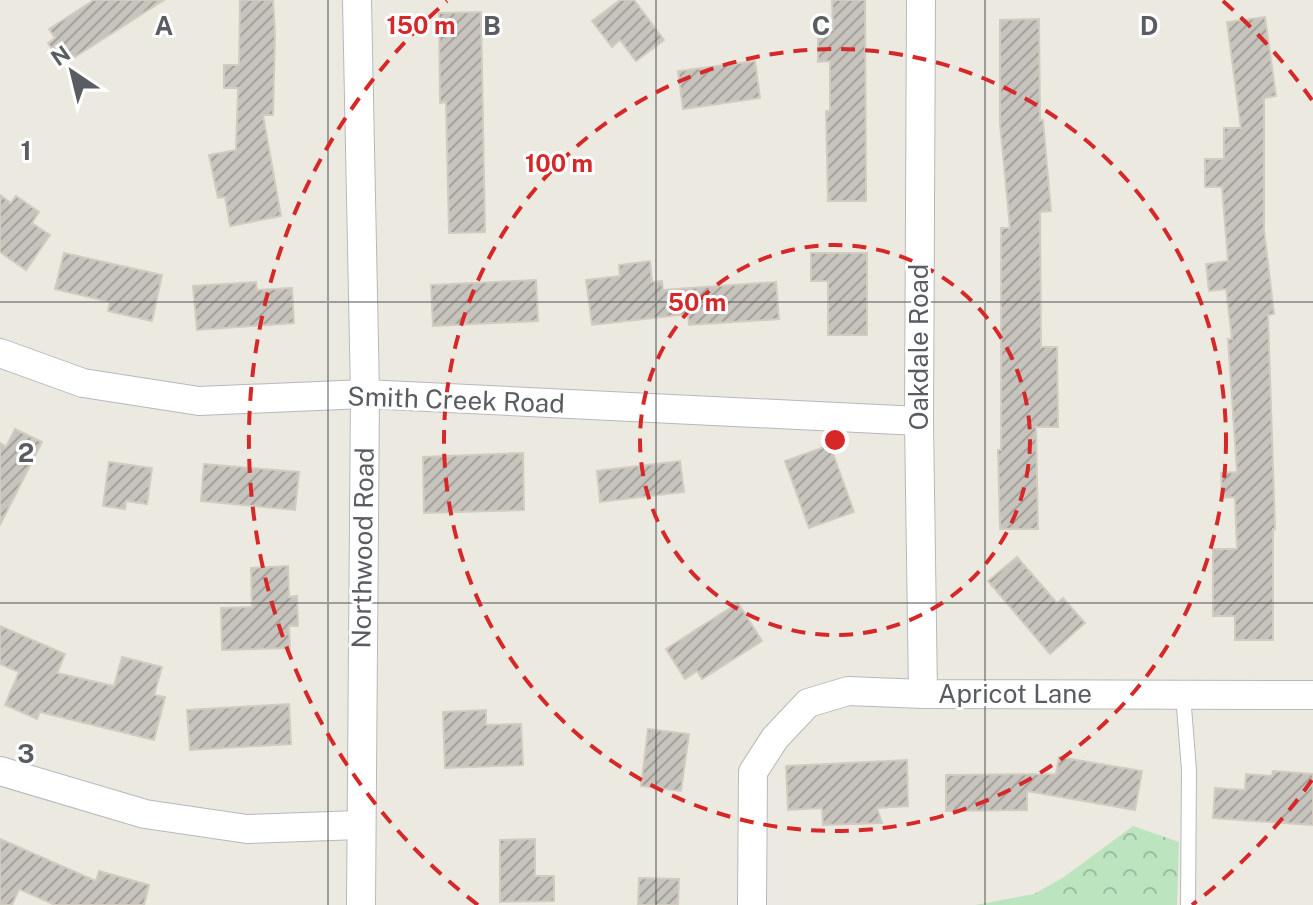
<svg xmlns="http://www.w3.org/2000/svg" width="1313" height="905" font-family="'Public Sans',sans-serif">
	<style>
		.forest { fill: url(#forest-crowns) }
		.building { fill: url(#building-hatch); stroke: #d1ccbf; stroke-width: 2 }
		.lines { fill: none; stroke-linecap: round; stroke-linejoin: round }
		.lane-casing { stroke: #b6b8bd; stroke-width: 16 }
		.street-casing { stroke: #b6b8bd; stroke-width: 30 }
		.lane { stroke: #fff; stroke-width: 14 }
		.street { stroke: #fff; stroke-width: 28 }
		.grid { fill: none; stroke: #595c61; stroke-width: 2; stroke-opacity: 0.55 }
		.ring { fill: none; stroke: #d62828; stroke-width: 4; stroke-dasharray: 14 10 }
		.labels { text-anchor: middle; stroke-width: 6; stroke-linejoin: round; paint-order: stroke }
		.street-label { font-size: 26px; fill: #595c61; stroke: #fff }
		.grid-label { font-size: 26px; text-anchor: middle; font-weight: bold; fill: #595c61; stroke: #fff; stroke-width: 6; stroke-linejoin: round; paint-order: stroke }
		.centre { fill: #d62828; stroke: #fff; stroke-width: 4 }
		.ring-label { font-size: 24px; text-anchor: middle; font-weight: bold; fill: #d62828; stroke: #fff; stroke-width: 6; stroke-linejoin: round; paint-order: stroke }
	</style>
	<defs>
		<pattern id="forest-crowns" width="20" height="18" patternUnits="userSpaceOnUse" patternTransform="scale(2)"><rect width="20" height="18" fill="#bce4be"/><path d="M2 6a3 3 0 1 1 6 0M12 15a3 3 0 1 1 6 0" fill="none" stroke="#9cbc9e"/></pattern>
		<pattern id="building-hatch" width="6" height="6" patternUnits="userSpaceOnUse" patternTransform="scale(2)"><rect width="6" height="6" fill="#c7c4be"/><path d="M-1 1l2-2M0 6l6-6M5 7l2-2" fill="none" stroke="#a5a29e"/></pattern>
	</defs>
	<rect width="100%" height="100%" fill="#eceae0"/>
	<!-- forest -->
	<polygon class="forest" points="1133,826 1179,842 1177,905 975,905 1034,894 1064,877"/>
	<!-- building -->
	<g class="building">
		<polygon points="94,0 164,0 62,65 48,43 55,38 49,29"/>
		<polygon points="240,0 273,0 275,33 273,115 263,115 281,216 230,226 225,197 218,198 209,155 236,150 238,88 224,88 224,65 239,65"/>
		<polygon points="620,0 634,0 664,40 636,61 620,40 612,47 592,21"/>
		<polygon points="832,0 865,0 866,201 828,201 826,111 830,111 830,61 818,62 818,29 833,30"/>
		<polygon points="481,12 485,232 449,233 446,102 440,103 439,13"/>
		<polygon points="1265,17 1276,96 1264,98 1264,230 1274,314 1268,315 1275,529 1273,529 1273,640 1235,640 1235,616 1213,616 1213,549 1237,549 1235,497 1222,498 1221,473 1237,472 1228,339 1232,339 1226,289 1209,291 1206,264 1228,261 1222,187 1205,187 1205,159 1224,159 1224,128 1241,128 1227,22"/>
		<polygon points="1039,19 1040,121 1043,120 1051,211 1040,212 1041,347 1057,347 1058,427 1036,427 1038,529 1000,529 998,450 1001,450 1001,228 1010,228 1000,124 1000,20"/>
		<polygon points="755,61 760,98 683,109 678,71"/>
		<polygon points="0,195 11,203 16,196 39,212 32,223 50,235 26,270 0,252"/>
		<polygon points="64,253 162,275 152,321 108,311 110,302 55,289"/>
		<polygon points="811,253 867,253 867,335 828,335 828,281 811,281"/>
		<polygon points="650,261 652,282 662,281 663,290 776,282 779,319 689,325 688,314 592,325 586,280 620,276 619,265"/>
		<polygon points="536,280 538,321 433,326 431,285"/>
		<polygon points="256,282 257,290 292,288 294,323 197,330 193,286"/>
		<polygon points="15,429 42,442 0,525 0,443 6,447"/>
		<polygon points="830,445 854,512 809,528 785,461"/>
		<polygon points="523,453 524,510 424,513 423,457"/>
		<polygon points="680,461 684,492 600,502 597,471"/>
		<polygon points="109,462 152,468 147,504 126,501 125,509 103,506"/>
		<polygon points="204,464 299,472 295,510 201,501"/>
		<polygon points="1017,557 1057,603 1063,598 1085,623 1050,654 988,581"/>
		<polygon points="288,566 289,597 297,596 298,626 289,626 290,648 222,650 221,608 252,607 251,568"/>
		<polygon points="738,603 762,641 702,679 697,671 685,679 666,649"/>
		<polygon points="0,626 65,654 57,673 114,686 122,657 162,667 154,695 165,697 154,740 40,712 37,719 5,705 19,672 0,664"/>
		<polygon points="289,704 291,744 190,750 187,710"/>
		<polygon points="486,710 486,725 521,724 523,765 445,768 443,712"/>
		<polygon points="648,729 689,734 681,791 641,786"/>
		<polygon points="1059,757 1142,771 1135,810 1027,791 1027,810 946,811 946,775 1056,774"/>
		<polygon points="907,760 908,806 877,808 882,823 823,825 822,808 788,810 786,766"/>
		<polygon points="1273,771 1313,774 1313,825 1213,818 1215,788 1245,790 1246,774 1272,776"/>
		<polygon points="0,839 96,881 99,871 149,885 144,905 55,905 19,889 12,905 0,905"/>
		<polygon points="535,839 535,876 554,876 554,901 500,902 500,840"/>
		<polygon points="639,878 679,879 678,905 638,905"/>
	</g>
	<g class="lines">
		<defs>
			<polyline id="lane" points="1183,695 1189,770 1188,905"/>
			<g id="street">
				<polyline points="357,0 365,394 361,905"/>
				<polyline points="921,0 919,421 923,694"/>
				<polyline points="0,353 83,383 199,401 365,394 919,421"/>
				<polyline points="0,771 145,814 247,829 360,825"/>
				<polyline points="752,905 753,772 775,738 808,703 848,691 923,694 1313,695"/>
			</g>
		</defs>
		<!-- lane casing -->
		<use href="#lane" class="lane-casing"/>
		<!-- street casing -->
		<use href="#street" class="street-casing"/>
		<!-- lane -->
		<use href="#lane" class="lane"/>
		<!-- street -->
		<use href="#street" class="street"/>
	</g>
	<!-- grid -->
	<path class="grid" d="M328,0V905M656,0V905M985,0V905M0,302H1313M0,603H1313"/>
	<!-- distance rings -->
	<g class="ring">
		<circle cx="835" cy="440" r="195"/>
		<circle cx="835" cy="440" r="391"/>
		<path d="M1312 780A586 586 0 0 1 1192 905M478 905A586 586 0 0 1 447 1M1223 1A586 586 0 0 1 1312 100"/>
	</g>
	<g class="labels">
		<!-- street labels -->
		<g class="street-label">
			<text transform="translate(919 347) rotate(-90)" y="9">Oakdale Road</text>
			<text transform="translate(456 400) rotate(2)" y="9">Smith Creek Road</text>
			<text transform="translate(363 548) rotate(-89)" y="9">Northwood Road</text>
			<text x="1015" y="703">Apricot Lane</text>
		</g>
	</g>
	<g class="grid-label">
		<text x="164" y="35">A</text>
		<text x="492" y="35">B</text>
		<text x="821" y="35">C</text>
		<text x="1149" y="35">D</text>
		<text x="26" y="160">1</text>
		<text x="26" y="462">2</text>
		<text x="26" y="763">3</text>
	</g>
	<circle cx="835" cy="440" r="12" class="centre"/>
	<g class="ring-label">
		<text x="421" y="34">150 m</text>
		<text x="559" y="172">100 m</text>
		<text x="697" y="311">50 m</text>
	</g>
	<!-- north arrow -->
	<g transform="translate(72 72) rotate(325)" stroke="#ffffff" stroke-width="6" paint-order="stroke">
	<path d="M0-6L14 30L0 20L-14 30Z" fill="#595c61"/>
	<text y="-12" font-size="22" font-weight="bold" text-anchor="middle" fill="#595c61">N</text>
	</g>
</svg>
